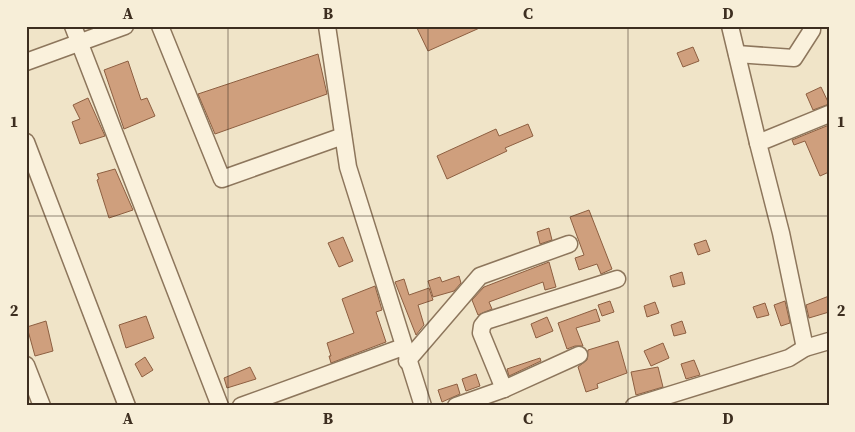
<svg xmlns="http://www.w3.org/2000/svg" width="855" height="432" font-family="'Source Serif 4',serif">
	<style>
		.building { fill: #cf9f7d; stroke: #8d5f41 }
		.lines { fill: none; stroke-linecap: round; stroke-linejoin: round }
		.street-casing { stroke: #8d765c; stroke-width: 19 }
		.street { stroke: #faf1dc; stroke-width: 16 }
		.grid { fill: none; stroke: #3d2e20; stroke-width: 1; stroke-opacity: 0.55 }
		.neatline { fill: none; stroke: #3d2e20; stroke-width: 2 }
		.grid-label { font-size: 16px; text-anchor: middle; font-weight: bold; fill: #3d2e20 }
	</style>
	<rect width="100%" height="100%" fill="#f0e4c8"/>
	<!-- building -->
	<g class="building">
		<polygon points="416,26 484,26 428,51"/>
		<polygon points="693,47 699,61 683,67 677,53"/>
		<polygon points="318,54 327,94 215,134 198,94"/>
		<polygon points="128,61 141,100 147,98 155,116 124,129 104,70"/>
		<polygon points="821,87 829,104 813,110 806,94"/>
		<polygon points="88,98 105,136 80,144 72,122 80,119 73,105"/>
		<polygon points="528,124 533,136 505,148 507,151 447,179 437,156 496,129 499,136"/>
		<polygon points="829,125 829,172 820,176 805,141 794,145 792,140"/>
		<polygon points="115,169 133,210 109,218 97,180 99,179 97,174"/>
		<polygon points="589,210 612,269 601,274 597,264 579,270 575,258 584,255 570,217"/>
		<polygon points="549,228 552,240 540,244 537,232"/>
		<polygon points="343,237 353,261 339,267 328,243"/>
		<polygon points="706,240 710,251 698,255 694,244"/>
		<polygon points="549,262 556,287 545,290 543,282 489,302 492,309 478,315 472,300 484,287"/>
		<polygon points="682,272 685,284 673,287 670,276"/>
		<polygon points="459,276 461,283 454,291 433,297 428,281 440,277 442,282"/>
		<polygon points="404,279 409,295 429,288 433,300 418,305 424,325 416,335 395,282"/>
		<polygon points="375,286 382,310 376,312 386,342 331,363 329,356 331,356 327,343 354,333 342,299"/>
		<polygon points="829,296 829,312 809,318 806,305"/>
		<polygon points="610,301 614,312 602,316 598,305"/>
		<polygon points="785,301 790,323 781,326 774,305"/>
		<polygon points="655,302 659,313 647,317 644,306"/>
		<polygon points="765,303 769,315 757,318 753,307"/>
		<polygon points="596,309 600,321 576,328 583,346 575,346 567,349 558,323"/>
		<polygon points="146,316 154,338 126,348 119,325"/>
		<polygon points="547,317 553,331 536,338 531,324"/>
		<polygon points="46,321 53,351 35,356 27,327"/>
		<polygon points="682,321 686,333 674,336 671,325"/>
		<polygon points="618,341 627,373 597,384 598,388 586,392 578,367 587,360 588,350"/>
		<polygon points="663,343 669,358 651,366 644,351"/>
		<polygon points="145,357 153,370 142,377 135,364"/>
		<polygon points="540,358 541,361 509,376 507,369"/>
		<polygon points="694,360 700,375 686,379 681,364"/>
		<polygon points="250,367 256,379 227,388 224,378"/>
		<polygon points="658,367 663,387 636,395 631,372"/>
		<polygon points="476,374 480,386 466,391 462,379"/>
		<polygon points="457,384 460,394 442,402 438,390"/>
	</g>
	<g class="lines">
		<defs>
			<g id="street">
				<polyline points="73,26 220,406"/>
				<polyline points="160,26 222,179 343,136"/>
				<polyline points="327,26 348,167 423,406"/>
				<polyline points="730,26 758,143"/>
				<polyline points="737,54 794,58 812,30"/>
				<polyline points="26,62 125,26"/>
				<polyline points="26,142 127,406"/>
				<polyline points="805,348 781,233 758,143 829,114"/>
				<polyline points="407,361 480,276 569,244"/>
				<polyline points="26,365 42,406"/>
				<polyline points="504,389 481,333 482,326 486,321 617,279"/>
				<polyline points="241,406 403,347"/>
				<polyline points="456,406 504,389 579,355"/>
				<polyline points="634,406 789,358 805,348 829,341"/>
			</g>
		</defs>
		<!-- street casing -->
		<use href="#street" class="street-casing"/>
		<!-- street -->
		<use href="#street" class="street"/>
	</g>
	<!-- grid -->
	<path class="grid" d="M228,26V406M428,26V406M628,26V406M26,216H829"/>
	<!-- border -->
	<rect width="855" height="432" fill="none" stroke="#f7eed8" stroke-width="55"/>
	<rect x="28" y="28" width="800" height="376" class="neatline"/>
	<g class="grid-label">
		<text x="128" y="19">A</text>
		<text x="328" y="19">B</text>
		<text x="528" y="19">C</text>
		<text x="728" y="19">D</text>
		<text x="14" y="127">1</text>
		<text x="841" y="127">1</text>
		<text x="14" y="316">2</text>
		<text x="841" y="316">2</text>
		<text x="128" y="424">A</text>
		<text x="328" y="424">B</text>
		<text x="528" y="424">C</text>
		<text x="728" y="424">D</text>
	</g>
</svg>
